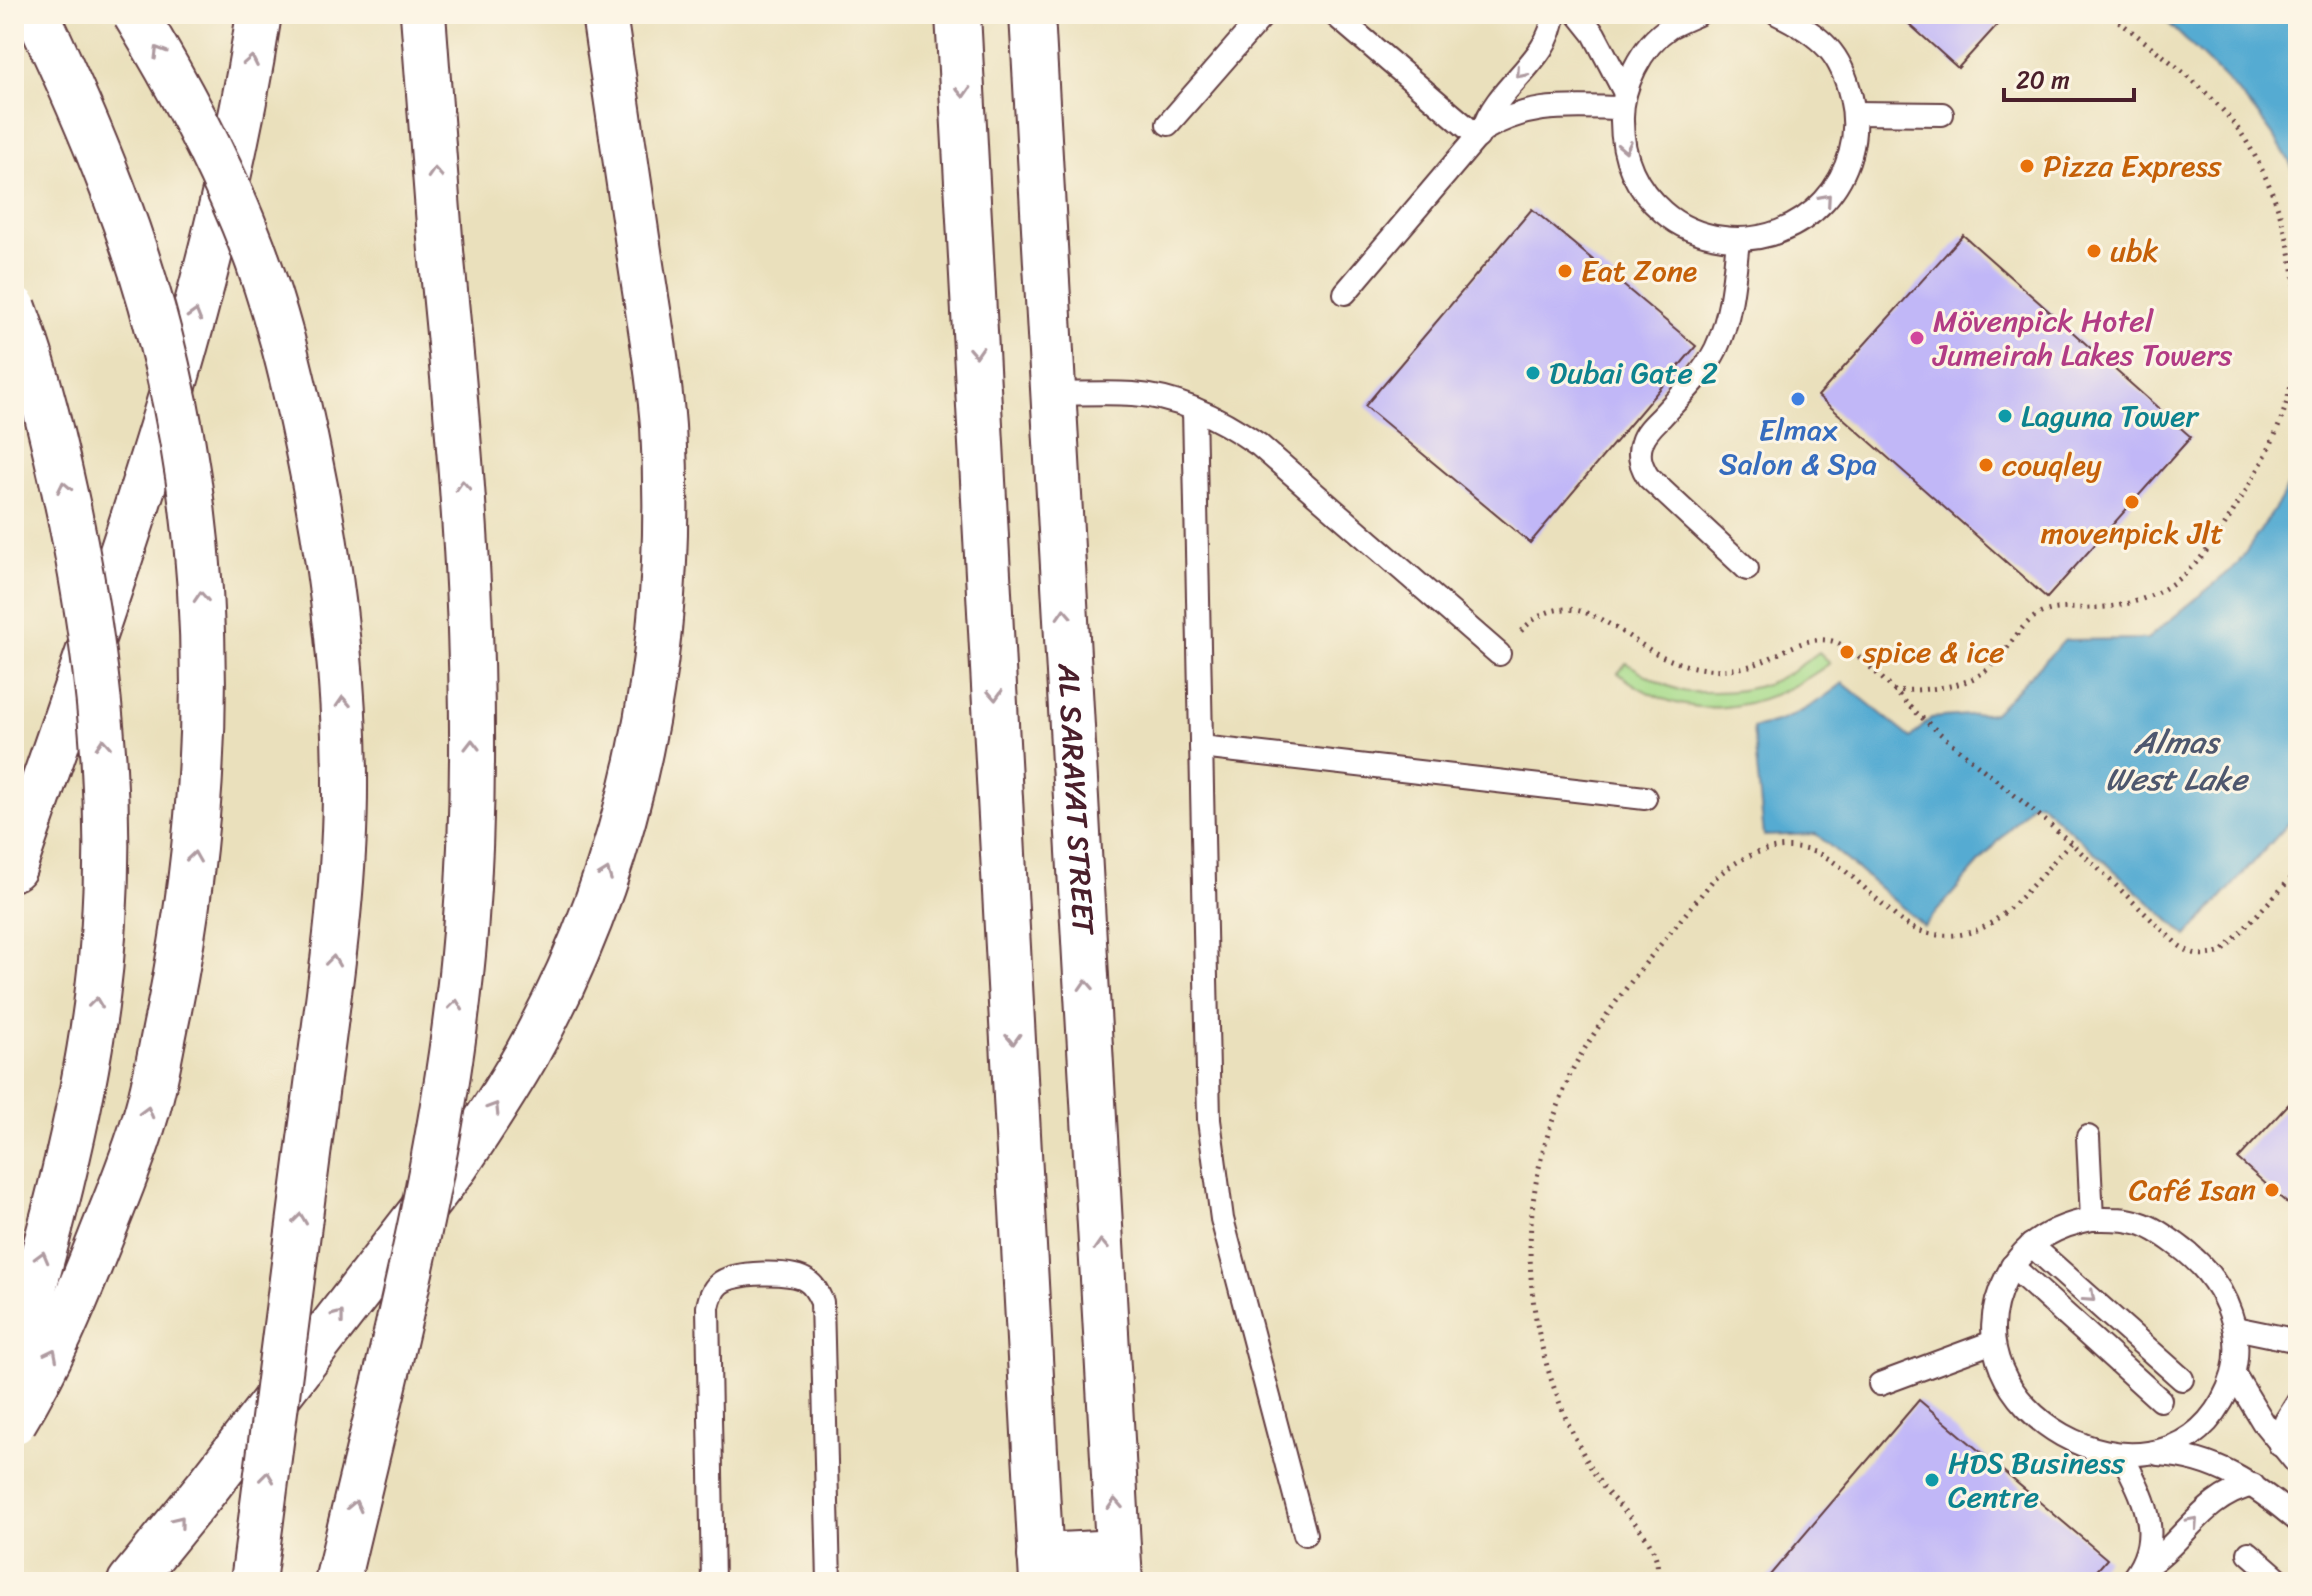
<svg xmlns="http://www.w3.org/2000/svg" width="2312" height="1596" font-family="Sriracha,sans-serif">
	<style>
		.green { fill: #a7db8b; stroke: #787d5b; stroke-width: 2 }
		.water { fill: #55abd2; stroke: #50657e; stroke-width: 2 }
		.building { fill: #c1b7f7 }
		.lines { fill: none; stroke-linecap: round; stroke-linejoin: round }
		.service-casing { stroke: #623c41; stroke-width: 26 }
		.secondary-casing { stroke: #623c41; stroke-width: 48 }
		.motorway-casing { stroke: #623c41; stroke-width: 48 }
		.path { stroke: #623c41; stroke-width: 5; stroke-dasharray: 2 6; stroke-linecap: butt }
		.service { stroke: #fff; stroke-width: 22 }
		.secondary { stroke: #fff; stroke-width: 44 }
		.motorway { stroke: #fff; stroke-width: 44 }
		.secondary-bridge-casing { stroke: #623c41; stroke-width: 48; stroke-linecap: butt }
		.primary-bridge-casing { stroke: #623c41; stroke-width: 48; stroke-linecap: butt }
		.motorway-bridge-casing { stroke: #623c41; stroke-width: 48; stroke-linecap: butt }
		.secondary-bridge { stroke: #fff; stroke-width: 44 }
		.primary-bridge { stroke: #fff; stroke-width: 44 }
		.motorway-bridge { stroke: #fff; stroke-width: 44 }
		.oneway { stroke: #ae9aa0 }
		.food-dot { fill: #e8710a; stroke: #fcf5e5; stroke-width: 3 }
		.hotel-dot { fill: #d1479c; stroke: #fcf5e5; stroke-width: 3 }
		.culture-dot { fill: #0f9aa8; stroke: #fcf5e5; stroke-width: 3 }
		.shop-dot { fill: #3f7fe0; stroke: #fcf5e5; stroke-width: 3 }
		.labels { text-anchor: middle; stroke-width: 6; stroke-linejoin: round; paint-order: stroke }
		.food-label { font-size: 30px; fill: #c56008; stroke: #fcf5e5; text-anchor: start }
		.hotel-label { font-size: 30px; fill: #b23c85; stroke: #fcf5e5; text-anchor: start }
		.culture-label { font-size: 30px; fill: #0d838f; stroke: #fcf5e5; text-anchor: start }
		.shop-label { font-size: 30px; fill: #366cbe; stroke: #fcf5e5 }
		.street-label { font-size: 30px; fill: #4a1f2b; stroke: #fcf5e5 }
		.water-label { font-size: 32px; font-style: italic; fill: #4e576e; stroke: #fcf5e5 }
	</style>
	<rect width="100%" height="100%" fill="#fcf5e5"/>
	<filter id="ink" filterUnits="userSpaceOnUse"><feTurbulence type="fractalNoise" baseFrequency=".0125" numOctaves="2"/><feDisplacementMap in="SourceGraphic" scale="16" xChannelSelector="R" yChannelSelector="G"/><feConvolveMatrix kernelMatrix="1 2 1 2 8 2 1 2 1" color-interpolation-filters="sRGB"/></filter>
	<filter id="wash" filterUnits="userSpaceOnUse"><feTurbulence type="fractalNoise" baseFrequency=".006" numOctaves="4" result="noise"/><feDisplacementMap in="SourceGraphic" scale="32" xChannelSelector="R" yChannelSelector="G"/><feGaussianBlur stdDeviation="1.8" result="paint"/><feColorMatrix in="noise" values="0 0 0 0 0 0 0 0 0 0 0 0 0 0 0 0 0 1.4 0 .05"/><feComposite in="paint" operator="in"/></filter>
	<g filter="url(#wash)">
		<rect width="100%" height="100%" fill="#eae0bc"/>
		<!-- green -->
		<path class="green" d="M1819,652L1830,663C1763,712 1687,728 1618,673L1627,663C1644,674 1663,686 1683,691C1691,693 1701,692 1709,692C1757,693 1781,681 1819,652Z"/>
		<!-- water -->
		<g class="water">
			<path d="M2159,14H2298V179C2268,112 2210,65 2159,14Z"/>
			<path d="M2298,468V813L2187,936L2039,802L2031,804L1924,926L1816,834L1764,836L1753,728C1792,720 1812,707 1843,683L1911,738L1931,718L1994,713L2065,640L2147,639L2237,565L2280,501Z"/>
		</g>
		<g id="blocks">
			<!-- building -->
			<g class="building">
				<polygon points="1898,14 2007,14 1958,68"/>
				<polygon points="1532,209 1696,346 1530,543 1365,406"/>
				<polygon points="1963,235 2191,437 2047,598 1818,396"/>
				<polygon points="2298,1094 2298,1213 2238,1159"/>
				<polygon points="1919,1400 2107,1559 2087,1582 1764,1582"/>
			</g>
		</g>
	</g>
	<g filter="url(#ink)">
		<use href="#blocks" fill-opacity="0" stroke="#623c41" stroke-width="2"/>
		<g class="lines">
			<defs>
				<g id="service">
					<polyline points="1334,14 1478,137"/>
					<polyline points="1578,14 1594,34 1625,93"/>
					<path d="M1698,14C1689,18 1679,22 1670,27C1641,46 1621,87 1622,121C1622,157 1635,188 1663,212C1680,227 1700,235 1723,238C1803,248 1870,176 1851,97C1847,80 1840,61 1828,48C1814,33 1797,23 1778,14"/>
					<polyline points="1855,113 1942,114"/>
					<polyline points="1168,124 1264,14"/>
					<path d="M1483,130C1496,86 1550,61 1554,14"/>
					<path d="M1738,240C1734,277 1732,315 1716,349C1703,375 1680,396 1661,417C1654,424 1645,432 1642,442C1637,455 1641,466 1648,477L1747,569"/>
					<path d="M1345,293L1483,130C1530,102 1569,107 1621,108"/>
					<path d="M1052,394C1078,394 1106,392 1133,394C1179,397 1222,419 1259,445L1499,654"/>
					<polyline points="1194,409 1209,1120 1222,1219 1305,1534"/>
					<polyline points="1201,747 1645,798"/>
					<polyline points="2088,1137 2092,1219"/>
					<path d="M2092,1219C2108,1219 2124,1218 2139,1223C2153,1227 2165,1236 2176,1244C2227,1280 2255,1342 2222,1401C2151,1526 1939,1408 2006,1278C2023,1243 2055,1226 2092,1219Z"/>
					<polyline points="2031,1245 2182,1379"/>
					<polyline points="2012,1266 2160,1400"/>
					<polyline points="2235,1328 2298,1341"/>
					<polyline points="2234,1374 2263,1422 2298,1465"/>
					<polyline points="1880,1384 1993,1342"/>
					<polyline points="2280,1445 2286,1421 2298,1402"/>
					<path d="M2158,1454C2215,1457 2256,1485 2298,1521"/>
					<path d="M2122,1455C2144,1499 2167,1538 2130,1582"/>
					<polyline points="2249,1553 2282,1582"/>
					<path d="M2140,1570C2184,1545 2200,1497 2253,1485"/>
					<path d="M713,1582L708,1307C710,1298 712,1290 719,1284C733,1271 792,1270 807,1281C815,1286 818,1294 822,1302L829,1582"/>
				</g>
				<g id="secondary">
					<polyline points="958,14 1042,1582"/>
					<path id="s1" d="M1032,14L1120,1582"/>
					<polyline points="1040,1556 1118,1552"/>
				</g>
				<g id="motorway">
					<polyline points="423,14 441,251"/>
					<path d="M14,868C110,587 214,310 259,14"/>
					<path d="M130,1582L209,1485L456,1166C481,1129 505,1092 527,1054C635,861 676,645 663,426C659,372 649,318 641,265C629,181 616,98 604,14"/>
				</g>
			</defs>
			<!-- service casing -->
			<use href="#service" class="service-casing"/>
			<!-- secondary casing -->
			<use href="#secondary" class="secondary-casing"/>
			<!-- motorway casing -->
			<use href="#motorway" class="motorway-casing"/>
			<!-- path -->
			<g class="path">
				<path d="M1521,631C1576,574 1622,644 1676,662C1701,671 1732,673 1759,663C1783,653 1805,635 1832,641C1856,647 1899,697 1919,715C1969,760 2023,800 2072,844C2108,877 2142,911 2177,944C2193,956 2203,957 2222,952L2298,871"/>
				<path d="M1893,691C1935,689 1975,690 2003,654C2013,640 2023,623 2039,614C2056,606 2074,609 2092,608C2123,607 2153,599 2177,580C2204,560 2223,529 2240,500C2258,472 2275,440 2285,408C2312,320 2293,213 2243,136C2209,86 2156,52 2110,14"/>
				<path d="M1656,1582C1667,1541 1618,1511 1599,1481C1528,1367 1507,1230 1559,1104C1564,1091 1568,1077 1575,1065C1613,998 1665,940 1713,880C1746,850 1789,835 1831,860C1847,871 1863,887 1878,900C1888,909 1899,921 1911,927C1932,938 1961,938 1982,928C2010,915 2048,867 2070,843"/>
			</g>
			<!-- service -->
			<use href="#service" class="service"/>
			<!-- secondary -->
			<use href="#secondary" class="secondary"/>
			<!-- motorway -->
			<use href="#motorway" class="motorway"/>
			<defs>
				<path id="secondary-bridge" d="M14,1422C49,1365 74,1305 99,1242C115,1201 133,1160 145,1118C156,1083 161,1046 169,1010C212,796 217,579 167,366C139,243 91,128 37,14"/>
				<g id="primary-bridge">
					<path d="M135,14C176,81 213,150 243,223C274,298 293,376 309,456C331,562 344,669 345,777C346,891 327,1004 313,1116C293,1271 273,1427 253,1582"/>
					<path d="M14,308C39,375 54,443 69,512C103,677 118,838 96,1006C80,1125 47,1243 14,1359"/>
				</g>
				<path id="motorway-bridge" d="M337,1582C387,1367 447,1153 465,932C483,704 464,478 441,251"/>
			</defs>
			<!-- secondary-bridge casing -->
			<use href="#secondary-bridge" class="secondary-bridge-casing"/>
			<!-- primary-bridge casing -->
			<use href="#primary-bridge" class="primary-bridge-casing"/>
			<!-- motorway-bridge casing -->
			<use href="#motorway-bridge" class="motorway-bridge-casing"/>
			<!-- secondary-bridge -->
			<use href="#secondary-bridge" class="secondary-bridge"/>
			<!-- primary-bridge -->
			<use href="#primary-bridge" class="primary-bridge"/>
			<!-- motorway-bridge -->
			<use href="#motorway-bridge" class="motorway-bridge"/>
		</g>
		<!-- one-way arrows -->
		<defs><path id="oneway-chevron" d="M-2-3.5L2.5 0L-2 3.5" fill="none" stroke-width="1.6" stroke-linecap="round" stroke-linejoin="round" transform="scale(2)"/></defs>
		<g class="oneway">
			<use href="#oneway-chevron" transform="translate(159 52) rotate(-121)"/>
			<use href="#oneway-chevron" transform="translate(251 61) rotate(-79)"/>
			<use href="#oneway-chevron" transform="translate(1521 73) rotate(131)"/>
			<use href="#oneway-chevron" transform="translate(963 92) rotate(87)"/>
			<use href="#oneway-chevron" transform="translate(1625 147) rotate(78)"/>
			<use href="#oneway-chevron" transform="translate(435 173) rotate(-94)"/>
			<use href="#oneway-chevron" transform="translate(1826 199) rotate(-49)"/>
			<use href="#oneway-chevron" transform="translate(195 315) rotate(-74)"/>
			<use href="#oneway-chevron" transform="translate(976 352) rotate(87)"/>
			<use href="#oneway-chevron" transform="translate(463 486) rotate(-94)"/>
			<use href="#oneway-chevron" transform="translate(64 487) rotate(-102)"/>
			<use href="#oneway-chevron" transform="translate(201 597) rotate(-94)"/>
			<use href="#oneway-chevron" transform="translate(1064 614) rotate(-93)"/>
			<use href="#oneway-chevron" transform="translate(995 695) rotate(87)"/>
			<use href="#oneway-chevron" transform="translate(343 702) rotate(-93)"/>
			<use href="#oneway-chevron" transform="translate(103 744) rotate(-94)"/>
			<use href="#oneway-chevron" transform="translate(472 745) rotate(-90)"/>
			<use href="#oneway-chevron" transform="translate(194 857) rotate(-82)"/>
			<use href="#oneway-chevron" transform="translate(606 874) rotate(-70)"/>
			<use href="#oneway-chevron" transform="translate(333 961) rotate(-83)"/>
			<use href="#oneway-chevron" transform="translate(1086 985) rotate(-93)"/>
			<use href="#oneway-chevron" transform="translate(96 1003) rotate(-83)"/>
			<use href="#oneway-chevron" transform="translate(456 1005) rotate(-83)"/>
			<use href="#oneway-chevron" transform="translate(1013 1039) rotate(87)"/>
			<use href="#oneway-chevron" transform="translate(494 1108) rotate(-58)"/>
			<use href="#oneway-chevron" transform="translate(147 1112) rotate(-75)"/>
			<use href="#oneway-chevron" transform="translate(300 1219) rotate(-83)"/>
			<use href="#oneway-chevron" transform="translate(1101 1245) rotate(-93)"/>
			<use href="#oneway-chevron" transform="translate(42 1257) rotate(-75)"/>
			<use href="#oneway-chevron" transform="translate(2090 1297) rotate(42)"/>
			<use href="#oneway-chevron" transform="translate(339 1316) rotate(-52)"/>
			<use href="#oneway-chevron" transform="translate(52 1354) rotate(-63)"/>
			<use href="#oneway-chevron" transform="translate(267 1477) rotate(-83)"/>
			<use href="#oneway-chevron" transform="translate(1115 1504) rotate(-93)"/>
			<use href="#oneway-chevron" transform="translate(355 1506) rotate(-77)"/>
			<use href="#oneway-chevron" transform="translate(179 1521) rotate(-51)"/>
			<use href="#oneway-chevron" transform="translate(2193 1522) rotate(-48)"/>
		</g>
	</g>
	<!-- markers -->
	<g class="food-dot">
		<circle cx="2027" cy="166" r="8"/>
		<circle cx="2094" cy="251" r="8"/>
		<circle cx="1565" cy="271" r="8"/>
		<circle cx="1986" cy="465" r="8"/>
		<circle cx="2132" cy="502" r="8"/>
		<circle cx="1847" cy="652" r="8"/>
		<circle cx="2272" cy="1190" r="8"/>
	</g>
	<circle class="hotel-dot" cx="1917" cy="338" r="8"/>
	<g class="culture-dot">
		<circle cx="1533" cy="373" r="8"/>
		<circle cx="2005" cy="416" r="8"/>
		<circle cx="1932" cy="1480" r="8"/>
	</g>
	<circle class="shop-dot" cx="1798" cy="399" r="8"/>
	<g class="labels">
		<!-- food labels -->
		<g class="food-label">
			<text x="2043" y="176">Pizza Express</text>
			<text x="2110" y="261">ubk</text>
			<text x="1581" y="281">Eat Zone</text>
			<text x="2002" y="475">couqley</text>
			<text x="2132" y="543" text-anchor="middle">movenpick Jlt</text>
			<text x="1863" y="662">spice &amp; ice</text>
			<text x="2256" y="1200" text-anchor="end">Café Isan</text>
		</g>
		<!-- hotel labels -->
		<g class="hotel-label">
			<text x="1933" y="331">Mövenpick Hotel<tspan x="1933" dy="34">Jumeirah Lakes Towers</tspan></text>
		</g>
		<!-- culture labels -->
		<g class="culture-label">
			<text x="1549" y="383">Dubai Gate 2</text>
			<text x="2021" y="426">Laguna Tower</text>
			<text x="1948" y="1473">HDS Business<tspan x="1948" dy="34">Centre</tspan></text>
		</g>
		<!-- shop labels -->
		<g class="shop-label">
			<text x="1798" y="440">Elmax<tspan x="1798" dy="34">Salon &amp; Spa</tspan></text>
		</g>
		<!-- street labels -->
		<g class="street-label">
			<text dy="10" stroke="none"><textPath href="#s1" startOffset="786">AL SARAYAT STREET</textPath></text>
		</g>
		<!-- water labels -->
		<g class="water-label">
			<text x="2176" y="753">Almas<tspan x="2176" dy="37">West Lake</tspan></text>
		</g>
	</g>
	<!-- margin -->
	<rect width="2312" height="1596" fill="none" stroke="#fcf5e5" stroke-width="48"/>
	<!-- scale -->
	<path d="M2004 88v12h130v-12" fill="none" stroke="#4a1f2b" stroke-width="4"/>
	<text x="2016" y="88" font-size="24" fill="#4a1f2b" stroke="#fcf5e5" stroke-width="6" paint-order="stroke">20 m</text>
</svg>
